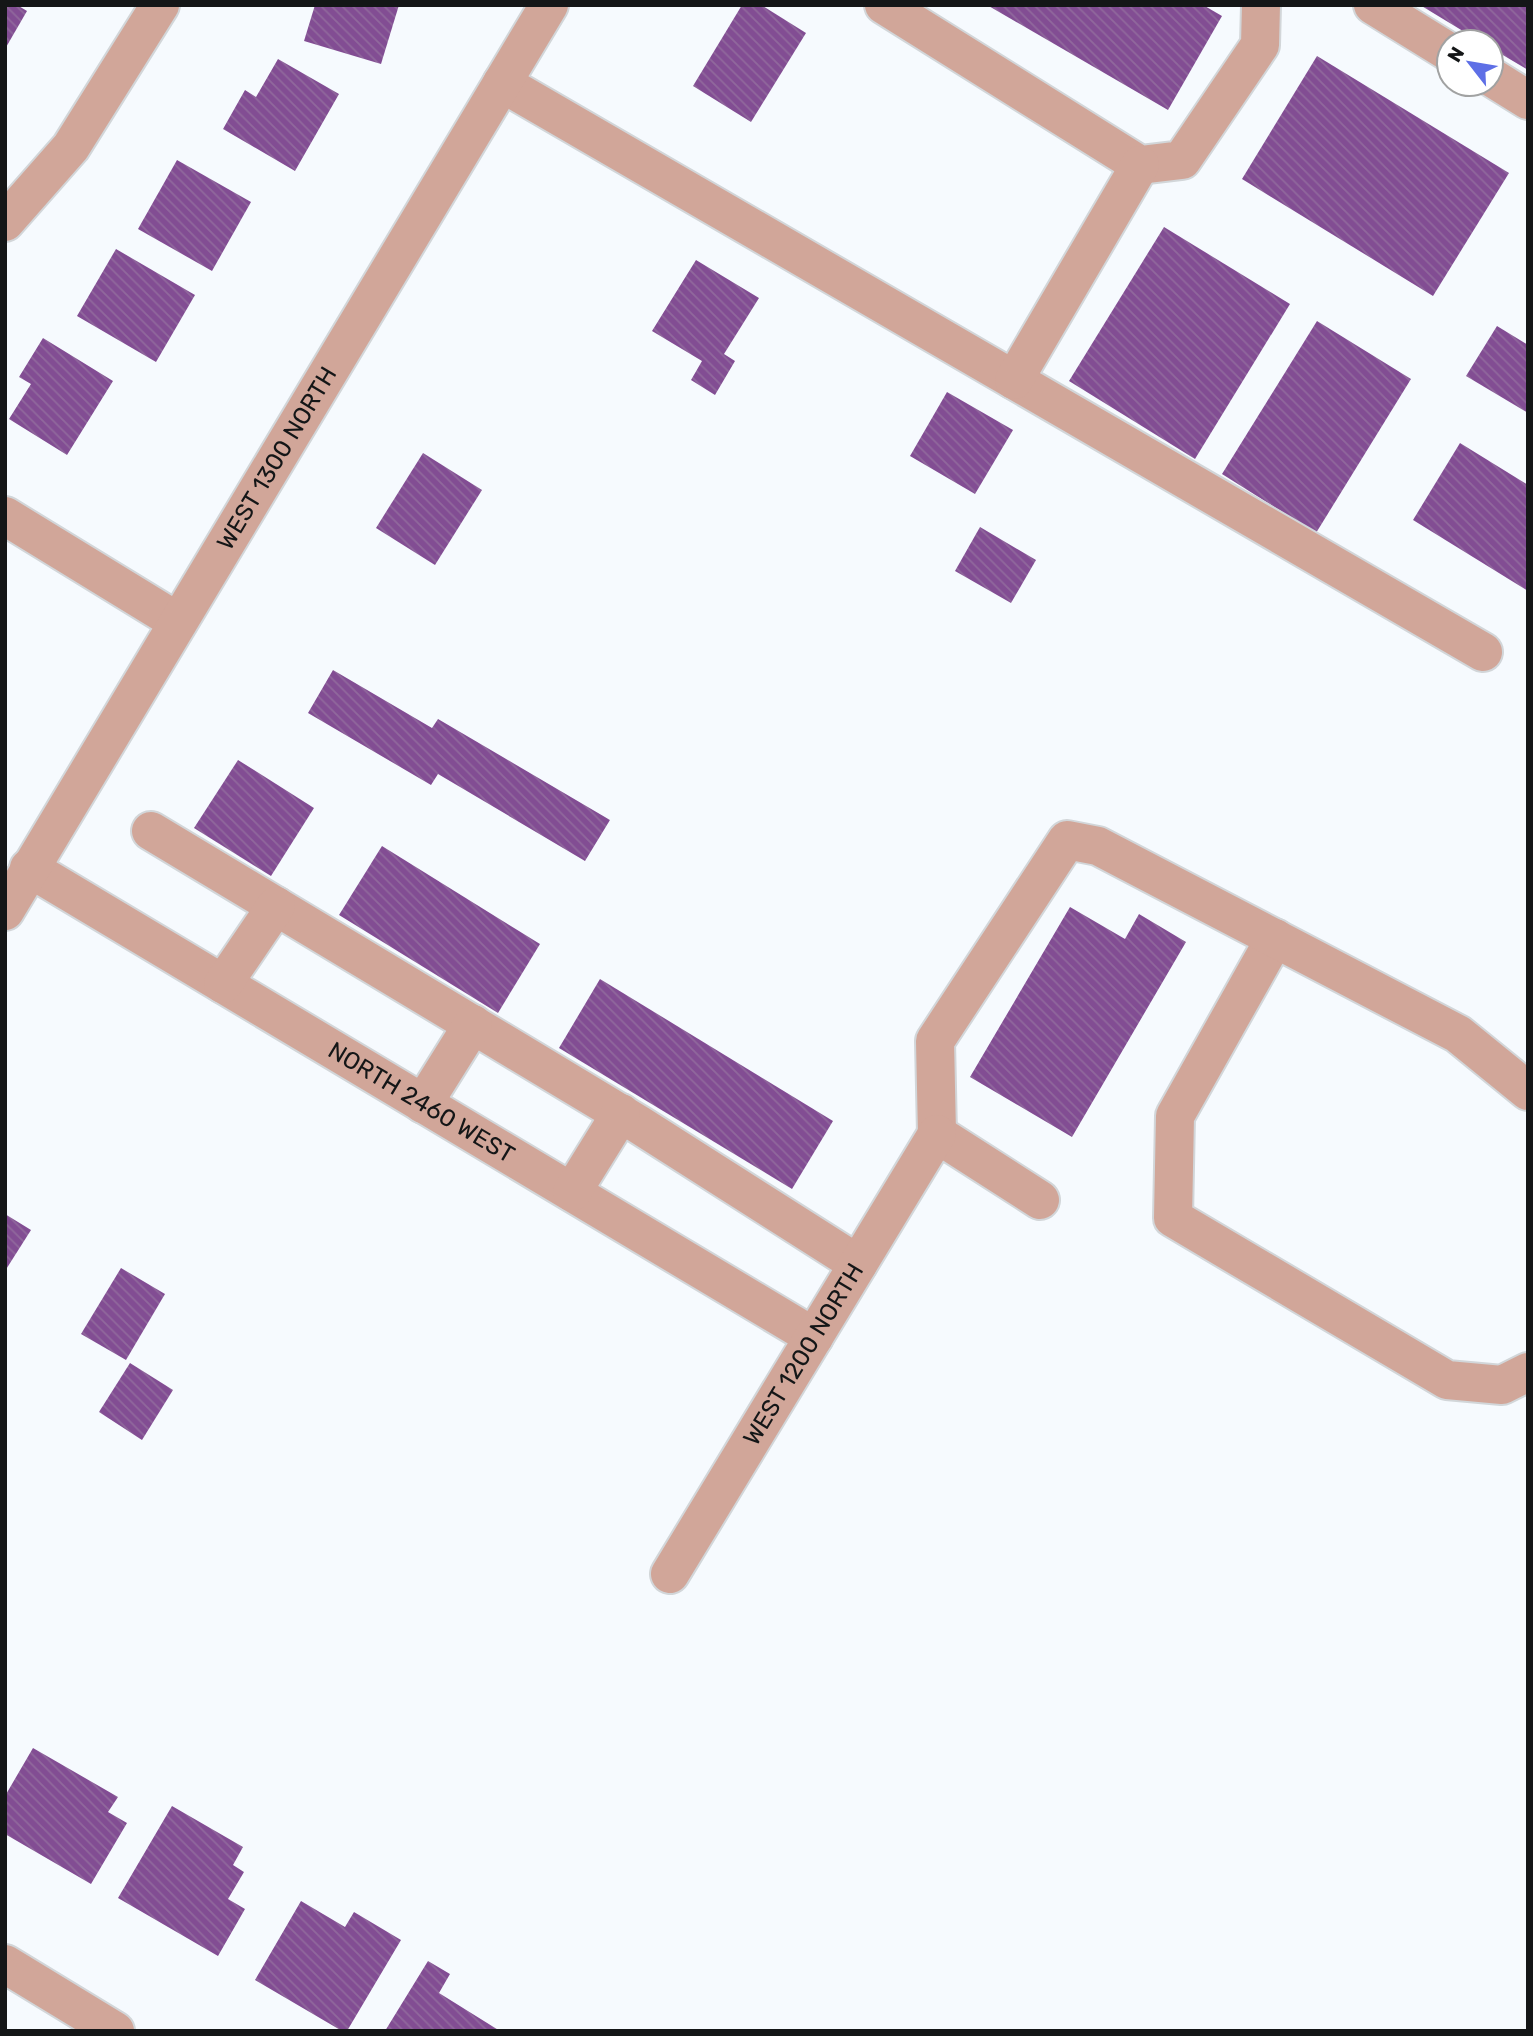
<svg xmlns="http://www.w3.org/2000/svg" width="1533" height="2036" font-family="Rubik,sans-serif">
	<style>
		.building { fill: url(#building-back-hatch) }
		.lines { fill: none; stroke-linecap: round; stroke-linejoin: round }
		.minor-casing { stroke: #d2d6d9; stroke-width: 42 }
		.minor { stroke: #d1a699; stroke-width: 38 }
		.labels { text-anchor: middle; stroke-width: 7; stroke-linejoin: round; paint-order: stroke }
		.street-label { font-size: 24px; fill: #141617; stroke: #fff }
	</style>
	<defs>
		<pattern id="building-back-hatch" width="6" height="6" patternUnits="userSpaceOnUse" patternTransform="scale(1.75)"><rect width="6" height="6" fill="#824d93"/><path d="M-1 5l2 2M0 0l6 6M5-1l2 2" fill="none" stroke="#90689c"/></pattern>
	</defs>
	<rect width="100%" height="100%" fill="#f6fafe"/>
	<!-- building -->
	<g class="building">
		<polygon points="5,5 17,5 27,11 5,49"/>
		<polygon points="315,5 399,5 381,64 304,41"/>
		<polygon points="742,5 761,5 806,33 751,122 693,86"/>
		<polygon points="987,5 1203,5 1222,16 1168,110"/>
		<polygon points="1420,5 1528,5 1528,70 1491,48 1491,42 1481,42"/>
		<polygon points="1317,56 1509,173 1433,296 1242,179"/>
		<polygon points="278,59 339,94 295,171 223,129 245,90 256,97"/>
		<polygon points="177,160 251,202 212,271 138,229"/>
		<polygon points="1164,227 1290,304 1195,459 1069,381"/>
		<polygon points="116,249 195,295 156,362 77,316"/>
		<polygon points="696,260 759,298 724,354 735,361 715,395 691,380 702,361 652,331"/>
		<polygon points="1317,321 1411,379 1316,533 1222,474"/>
		<polygon points="1497,326 1528,345 1528,413 1466,376"/>
		<polygon points="43,338 113,381 67,455 9,419 31,384 19,377"/>
		<polygon points="947,392 1013,430 975,494 910,456"/>
		<polygon points="1460,443 1528,485 1528,591 1413,520"/>
		<polygon points="423,453 482,490 435,565 376,528"/>
		<polygon points="980,527 1036,560 1011,603 955,571"/>
		<polygon points="333,670 432,728 438,719 610,820 585,861 438,774 431,785 308,713"/>
		<polygon points="238,760 314,808 271,876 194,828"/>
		<polygon points="382,846 540,944 498,1013 339,915"/>
		<polygon points="1070,907 1125,939 1139,914 1186,942 1072,1137 970,1077"/>
		<polygon points="600,979 833,1121 792,1189 559,1048"/>
		<polygon points="5,1214 31,1230 5,1271"/>
		<polygon points="121,1268 165,1294 126,1360 81,1334"/>
		<polygon points="130,1363 173,1390 142,1440 99,1412"/>
		<polygon points="33,1748 118,1797 108,1812 127,1823 91,1884 5,1834 5,1796"/>
		<polygon points="172,1806 243,1847 233,1865 244,1872 228,1899 245,1909 218,1956 118,1898"/>
		<polygon points="301,1901 345,1927 354,1912 401,1940 347,2031 342,2031 255,1980"/>
		<polygon points="428,1961 450,1974 439,1993 500,2031 385,2031"/>
	</g>
	<g class="lines">
		<defs>
			<g id="minor">
				<polyline points="884,5 1140,165 1182,160 1260,45 1261,5"/>
				<polyline points="1373,5 1449,52"/>
				<polyline points="1491,77 1528,100"/>
				<polyline points="502,83 1483,652"/>
				<polyline points="5,222 71,147 160,5"/>
				<polyline points="1014,380 1140,165"/>
				<polyline points="5,516 178,622"/>
				<polyline points="151,831 638,1124 858,1264"/>
				<path id="s1" d="M29,868L814,1337"/>
				<path id="s2" d="M5,911L549,5"/>
				<polyline points="1275,938 1175,1116 1173,1218 1447,1380 1502,1385 1528,1372"/>
				<polyline points="223,984 276,906"/>
				<polyline points="423,1104 473,1024"/>
				<polyline points="937,1134 935,1041 1067,840 1098,846 1458,1034 1528,1091"/>
				<polyline points="937,1134 1040,1200"/>
				<polyline points="572,1192 621,1113"/>
				<path id="s3" d="M670,1574L937,1134"/>
				<polyline points="5,1964 115,2031"/>
			</g>
		</defs>
		<!-- minor casing -->
		<use href="#minor" class="minor-casing"/>
		<!-- minor -->
		<use href="#minor" class="minor"/>
	</g>
	<g class="labels">
		<!-- street labels -->
		<g class="street-label">
			<text dy="8" stroke="none"><textPath href="#s2" startOffset="528">WEST 1300 NORTH</textPath></text>
			<text dy="8" stroke="none"><textPath href="#s1" startOffset="457">NORTH 2460 WEST</textPath></text>
			<text dy="8" stroke="none"><textPath href="#s3" startOffset="257">WEST 1200 NORTH</textPath></text>
		</g>
	</g>
	<!-- border -->
	<rect width="1533" height="2036" fill="none" stroke="#141617" stroke-width="14"/>
	<!-- north arrow -->
	<g transform="translate(1470 63) rotate(301)"><circle r="33" fill="#ffffff" stroke="#a1a2a2" stroke-width="2"/>
	<path d="M0-5L12 26L0 18L-12 26Z" fill="#5e6fe6"/>
	<text y="-10" font-size="19" font-weight="bold" text-anchor="middle" fill="#141617">N</text>
	</g>
</svg>
